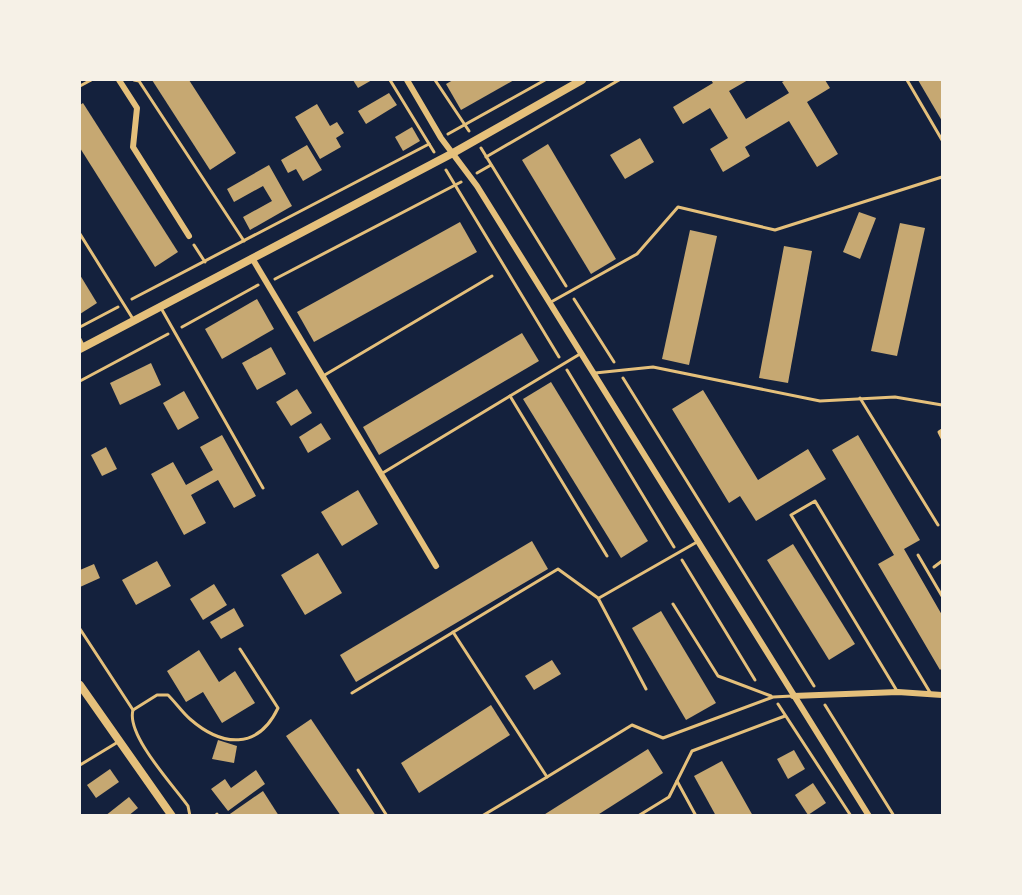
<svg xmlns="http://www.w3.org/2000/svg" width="1022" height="895" font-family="Roboto,sans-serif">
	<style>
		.building { fill: #c6a872 }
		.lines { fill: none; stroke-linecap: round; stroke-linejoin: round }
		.path { stroke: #e5c07b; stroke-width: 3 }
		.service { stroke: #e5c07b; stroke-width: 3 }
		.minor { stroke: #e5c07b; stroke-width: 6 }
		.tertiary { stroke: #e5c07b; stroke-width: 8 }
	</style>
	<rect width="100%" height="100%" fill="#14213d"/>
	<!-- building -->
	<g class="building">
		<polygon points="152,80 189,80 236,153 210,170"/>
		<polygon points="353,80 372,80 358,88"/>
		<polygon points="453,80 514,80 461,110 446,84"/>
		<polygon points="711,80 748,80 729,91 746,119 789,93 782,82 786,80 825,80 830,88 807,102 838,154 817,167 789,121 745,147 750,156 723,172 710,149 728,138 710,108 683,124 673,107 713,83"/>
		<polygon points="918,80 942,80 942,121"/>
		<polygon points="389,93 397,105 366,124 358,111"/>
		<polygon points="83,103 178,252 155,267 80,148 80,105"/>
		<polygon points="317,104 330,126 337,122 344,133 336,138 341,147 320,159 295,117"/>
		<polygon points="412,127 420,141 403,151 395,137"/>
		<polygon points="640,138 654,162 625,179 610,155"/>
		<polygon points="548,144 616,259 591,274 522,160"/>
		<polygon points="307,145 322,170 303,181 296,169 288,173 281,160"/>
		<polygon points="269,165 292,206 250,230 243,217 272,201 263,186 234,202 227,189"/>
		<polygon points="859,212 876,218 860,259 843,252"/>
		<polygon points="460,222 477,252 314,342 297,312"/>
		<polygon points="900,223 925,228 897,356 871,351"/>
		<polygon points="690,230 717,236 689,365 662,359"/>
		<polygon points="784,246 812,251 788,383 759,378"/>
		<polygon points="80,275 97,303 80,314"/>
		<polygon points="257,299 274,329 222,359 205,329"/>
		<polygon points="522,333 539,361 379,455 363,427"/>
		<polygon points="271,347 286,374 257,390 242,363"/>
		<polygon points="151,363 161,385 120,405 110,383"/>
		<polygon points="551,382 648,541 621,558 523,399"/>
		<polygon points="297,389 312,413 291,426 276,402"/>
		<polygon points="703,390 758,480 808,449 826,479 756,521 740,496 729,503 672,409"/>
		<polygon points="184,391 199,418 178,430 163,403"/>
		<polygon points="321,423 331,439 308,453 299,437"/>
		<polygon points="222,435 256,496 234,508 218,480 191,495 206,523 184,535 151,474 173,462 186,485 213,470 200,447"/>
		<polygon points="858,435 920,540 904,549 942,615 942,668 940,670 878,564 894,555 832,450"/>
		<polygon points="106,447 117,469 102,476 91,455"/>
		<polygon points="358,490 378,524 342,546 321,512"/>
		<polygon points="532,541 548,569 356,682 340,655"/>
		<polygon points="793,544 855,644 829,660 767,560"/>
		<polygon points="318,553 342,593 305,615 281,575"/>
		<polygon points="157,561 171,586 136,605 122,580"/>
		<polygon points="94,564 100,578 80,587 80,570"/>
		<polygon points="214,584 227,605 203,620 190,599"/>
		<polygon points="234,608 244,626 221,639 210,622"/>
		<polygon points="661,611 716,703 686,720 632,628"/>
		<polygon points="199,650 219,682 235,671 255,703 222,723 203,692 186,702 167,671"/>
		<polygon points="552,660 561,674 534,690 525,676"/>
		<polygon points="491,705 510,735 419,793 401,763"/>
		<polygon points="311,719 376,816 341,816 286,736"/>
		<polygon points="218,740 237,746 234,763 212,759"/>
		<polygon points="648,749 663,773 643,786 596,816 542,816"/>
		<polygon points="794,750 805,769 788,779 777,759"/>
		<polygon points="722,761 753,816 716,816 694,776"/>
		<polygon points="110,769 119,782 96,798 87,785"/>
		<polygon points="256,770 265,784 228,811 211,789 225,779 231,788"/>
		<polygon points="813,783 826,803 808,815 795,795"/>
		<polygon points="263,791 279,816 227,816"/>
		<polygon points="129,797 138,808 128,816 105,816"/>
	</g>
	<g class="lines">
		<!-- path -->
		<g class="path">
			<polyline points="134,80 139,81 244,241"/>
			<polyline points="390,80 434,152"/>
			<polyline points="435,80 469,131"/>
			<polyline points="448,134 545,80"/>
			<polyline points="481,148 566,286"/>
			<polyline points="486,157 619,80"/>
			<polyline points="446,170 559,357"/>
			<polyline points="477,173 491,165"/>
			<polyline points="194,245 205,262"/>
			<polyline points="275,279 461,182"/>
			<polyline points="132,299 429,144"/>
			<polyline points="574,299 614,362"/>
			<polyline points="80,327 118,307"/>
			<polyline points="182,327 258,285"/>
			<polyline points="567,370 674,547"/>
			<polyline points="623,378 814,686"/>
			<polyline points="80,381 168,334"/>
			<polyline points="682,560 755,680"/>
			<polyline points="934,567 942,561"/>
			<polyline points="778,704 851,816"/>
			<polyline points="825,705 894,816"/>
			<polyline points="677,781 696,816"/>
			<polyline points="638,816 669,797 692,751 785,716"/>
		</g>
		<!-- service -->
		<g class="service">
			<polyline points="907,80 942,140"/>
			<polyline points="80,86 91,80"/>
			<polyline points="80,234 133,319"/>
			<polyline points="551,302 637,254 678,207 775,230 942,177"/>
			<polyline points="161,308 263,488"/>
			<polyline points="80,339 83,345"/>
			<polyline points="580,354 510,396 607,556"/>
			<polyline points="595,373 653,367 820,401 895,397 942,405"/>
			<polyline points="323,376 492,276"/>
			<polyline points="860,398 938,525"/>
			<polyline points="942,430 939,432 942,438"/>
			<polyline points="381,474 510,396"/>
			<polyline points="918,555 942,596"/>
			<polyline points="599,598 697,542"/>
			<polyline points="673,604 718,676 771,696"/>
			<path d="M80,629L133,710C126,735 173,785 188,806L190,816"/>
			<polyline points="453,632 547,777 632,725 663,738 773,697 792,696"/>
			<polyline points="897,691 791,515 815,501 931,694"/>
			<polyline points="352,693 558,569 598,598 646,689"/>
			<path d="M133,710L157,695H168C176,703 182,712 190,719C222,747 258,750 278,708L240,649"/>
			<polyline points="80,765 118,742"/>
			<polyline points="358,770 387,816"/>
			<polyline points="215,816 217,814"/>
			<polyline points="482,816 547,777"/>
		</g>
		<!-- minor -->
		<g class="minor">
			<polyline points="119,80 137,108 133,147 189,236"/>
			<polyline points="407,80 441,138 477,186 869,816"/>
			<polyline points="252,258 436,566"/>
			<polyline points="793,696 898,692 942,695"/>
		</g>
		<!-- tertiary -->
		<g class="tertiary">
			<polyline points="80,349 453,153 582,80"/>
			<polyline points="80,685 172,816"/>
		</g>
	</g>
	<!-- border -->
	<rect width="1022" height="895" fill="none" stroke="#f6f1e7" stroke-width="162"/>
</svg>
